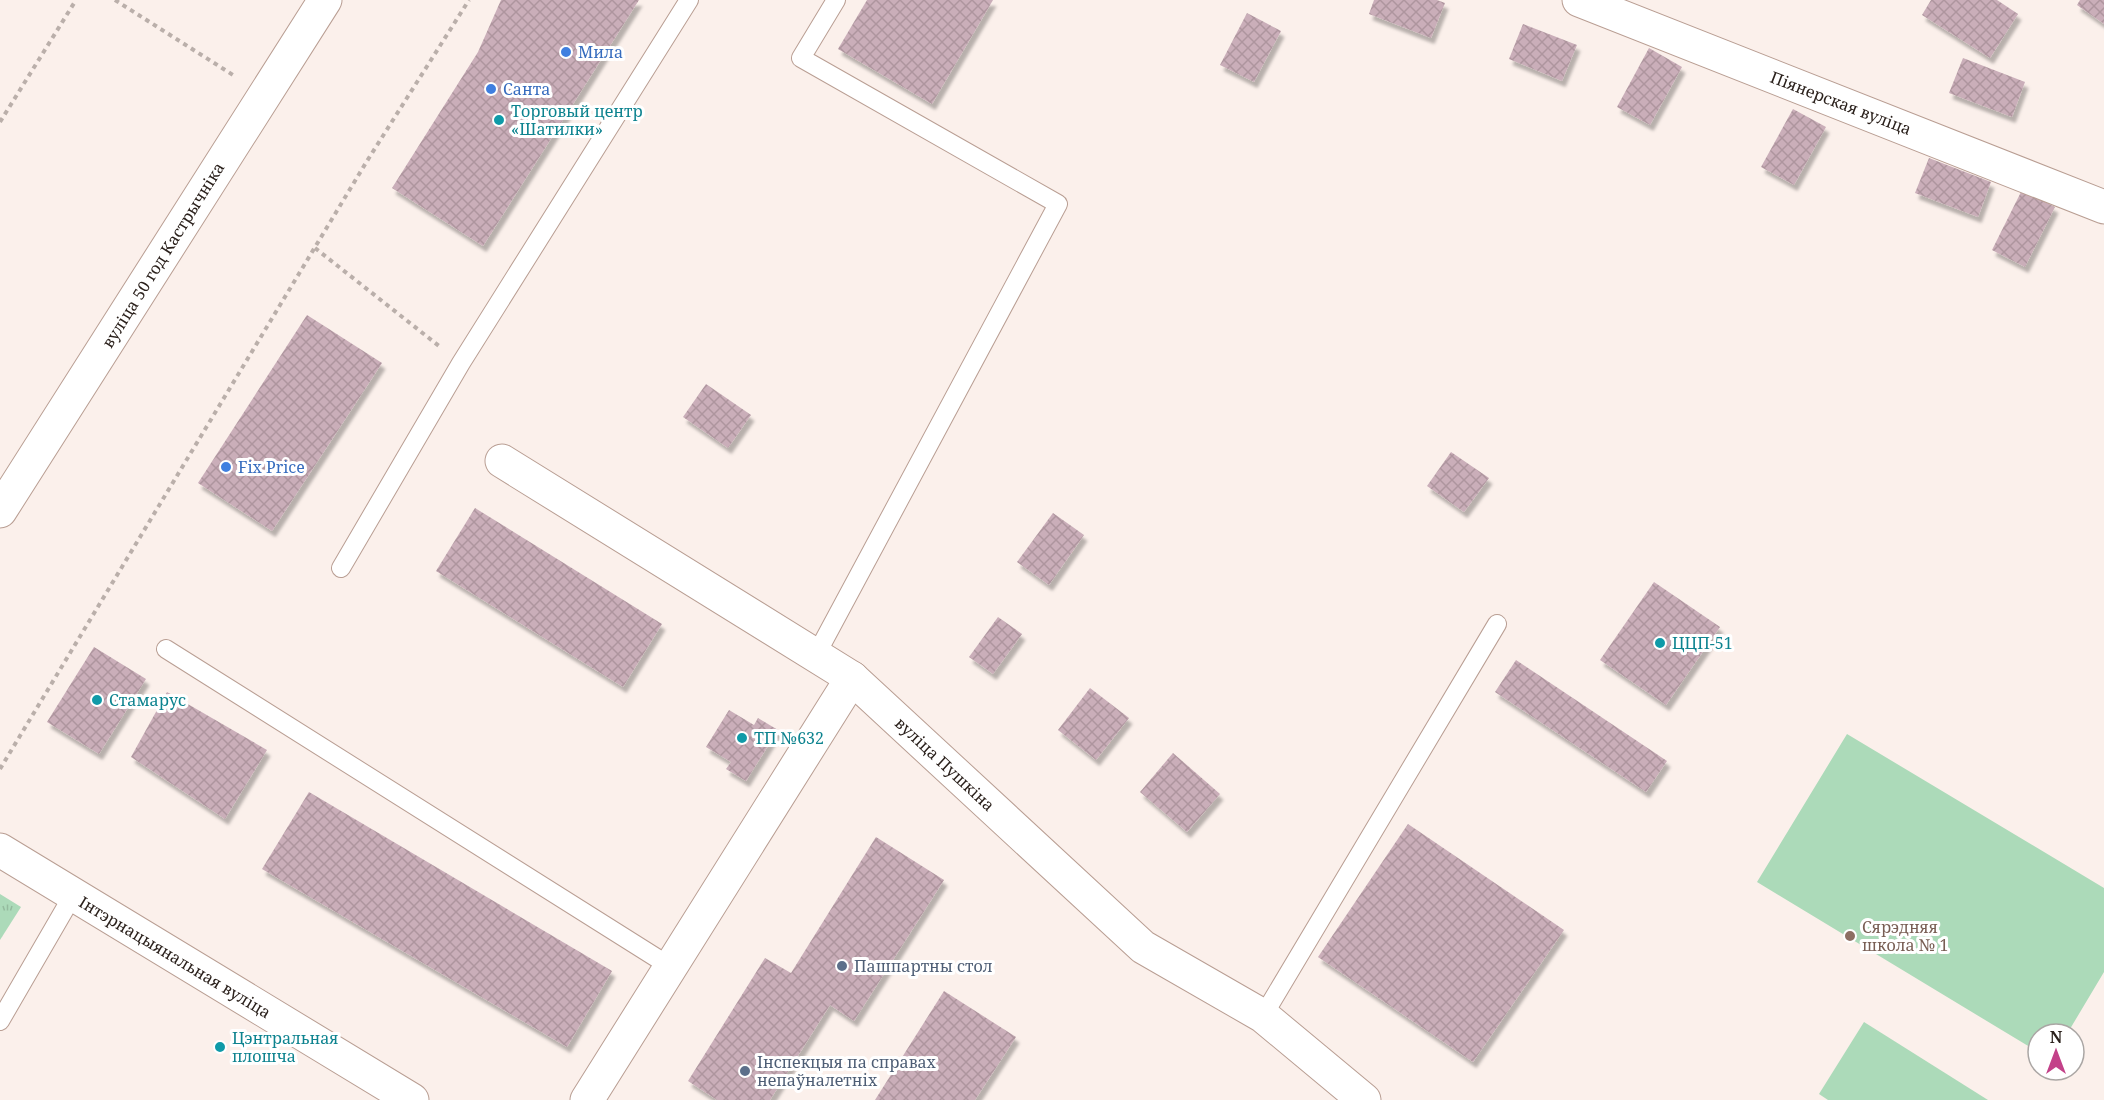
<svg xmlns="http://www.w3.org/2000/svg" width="2104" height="1100" font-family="'Noto Serif',serif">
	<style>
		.grass { fill: url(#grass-tufts) }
		.pitch { fill: #acdab9 }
		.building { fill: url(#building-cross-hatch); filter: url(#shadow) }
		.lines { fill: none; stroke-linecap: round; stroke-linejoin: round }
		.lane-casing { stroke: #b99e93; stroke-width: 20 }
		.street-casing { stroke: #b99e93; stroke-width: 35 }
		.secondary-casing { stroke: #b99e93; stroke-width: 35 }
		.path { stroke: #baafaa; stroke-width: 4; stroke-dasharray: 4.5 4.5; stroke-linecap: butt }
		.lane { stroke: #fff; stroke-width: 18 }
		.street { stroke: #fff; stroke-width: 33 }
		.secondary { stroke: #fff; stroke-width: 33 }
		.shop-dot { fill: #3f7fe0; stroke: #fff; stroke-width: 2 }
		.culture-dot { fill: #0f9aa8; stroke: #fff; stroke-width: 2 }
		.education-dot { fill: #8d6e63; stroke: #fff; stroke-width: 2 }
		.service-dot { fill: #5c6f8a; stroke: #fff; stroke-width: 2 }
		.labels { text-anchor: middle; stroke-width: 6; stroke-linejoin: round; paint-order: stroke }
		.shop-label { font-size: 16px; fill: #366cbe; stroke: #fff; text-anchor: start }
		.street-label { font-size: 16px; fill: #2b211c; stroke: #fff }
		.culture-label { font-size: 16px; fill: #0d838f; stroke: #fff; text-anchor: start }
		.education-label { font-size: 16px; fill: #785e54; stroke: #fff; text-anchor: start }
		.service-label { font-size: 16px; fill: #4e5e75; stroke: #fff; text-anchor: start }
	</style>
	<defs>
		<pattern id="grass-tufts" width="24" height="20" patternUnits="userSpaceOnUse" patternTransform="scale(1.5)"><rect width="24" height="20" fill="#acdab9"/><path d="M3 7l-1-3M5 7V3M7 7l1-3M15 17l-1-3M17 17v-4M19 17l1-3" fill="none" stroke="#94bb9e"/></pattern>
		<pattern id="building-cross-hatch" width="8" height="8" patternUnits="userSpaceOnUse" patternTransform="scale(1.5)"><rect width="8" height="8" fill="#caaeb9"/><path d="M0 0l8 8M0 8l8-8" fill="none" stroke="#ae959e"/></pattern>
		<filter id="shadow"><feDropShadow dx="3.5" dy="6" stdDeviation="1.5" flood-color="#0004"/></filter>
	</defs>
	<rect width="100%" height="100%" fill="#fbf0eb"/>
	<!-- grass -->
	<polygon class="grass" points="0,894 21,907 0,940"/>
	<!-- pitch -->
	<g class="pitch">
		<polygon points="1847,734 2104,888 2104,972 2067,1034 2038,1034 2038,1052 1757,882"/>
		<polygon points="1864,1022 1988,1100 1828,1100 1819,1094"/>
	</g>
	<!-- building -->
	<g class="building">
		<polygon points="501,0 639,0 483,246 392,188 478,52"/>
		<polygon points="867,0 993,0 932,104 838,49"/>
		<polygon points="1374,0 1437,0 1445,3 1431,38 1369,14"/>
		<polygon points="1931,0 1997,0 2018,14 1990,58 1922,15"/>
		<polygon points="2080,0 2104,0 2104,24 2077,5"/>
		<polygon points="1247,13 1281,31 1254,82 1220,65"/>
		<polygon points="1523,24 1577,45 1562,81 1509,59"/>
		<polygon points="1649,48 1682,67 1650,125 1617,107"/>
		<polygon points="1963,58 2025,82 2012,117 1949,93"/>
		<polygon points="1793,109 1826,127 1794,185 1761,167"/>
		<polygon points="1929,158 1991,182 1978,217 1915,193"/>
		<polygon points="2022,190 2055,207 2025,267 1992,250"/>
		<polygon points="307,315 382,363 272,531 198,483"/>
		<polygon points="706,384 751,415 728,448 683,417"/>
		<polygon points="1451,452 1489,478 1464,512 1427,486"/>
		<polygon points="475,508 662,624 623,687 436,571"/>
		<polygon points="1053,513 1084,535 1049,585 1017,562"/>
		<polygon points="1654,582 1720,627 1666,705 1600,660"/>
		<polygon points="998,617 1022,634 993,674 969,657"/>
		<polygon points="94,647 146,679 99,754 47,722"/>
		<polygon points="1516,660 1667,761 1646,792 1495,692"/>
		<polygon points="1090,688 1129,718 1096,760 1058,730"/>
		<polygon points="167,692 267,750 225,819 131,757"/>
		<polygon points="729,710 754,725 758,718 778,730 746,781 726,769 731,762 706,747"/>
		<polygon points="1173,753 1220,794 1187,832 1140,792"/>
		<polygon points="309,792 612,971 567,1047 262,869"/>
		<polygon points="1408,824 1564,930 1473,1062 1318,957"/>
		<polygon points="876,837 944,880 854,1021 830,1005 770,1100 717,1100 688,1081 765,958 791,973"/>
		<polygon points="944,991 1016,1037 975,1100 875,1100"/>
	</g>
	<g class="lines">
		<defs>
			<g id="lane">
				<polyline points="341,568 461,363 689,0"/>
				<polyline points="166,649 671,967"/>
				<polyline points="816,655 1058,204 801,58 836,0"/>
				<polyline points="1263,1016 1497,624"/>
				<polyline points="0,1021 73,895"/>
			</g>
			<g id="street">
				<polyline points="1579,0 2104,207"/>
				<polyline points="502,461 852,678 1143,947 1263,1016 1364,1100"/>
				<polyline points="587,1100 852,678"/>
			</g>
			<g id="secondary">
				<polyline points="0,511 325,0"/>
				<polyline points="0,850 412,1100"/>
			</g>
		</defs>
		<!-- lane casing -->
		<use href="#lane" class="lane-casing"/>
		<!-- street casing -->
		<use href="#street" class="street-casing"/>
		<!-- secondary casing -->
		<use href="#secondary" class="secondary-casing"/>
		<!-- path -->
		<g class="path">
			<polyline points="115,0 233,75"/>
			<polyline points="0,122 76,0"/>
			<polyline points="315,248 439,346"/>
			<polyline points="0,769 367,161 469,0"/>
		</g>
		<!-- lane -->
		<use href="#lane" class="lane"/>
		<!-- street -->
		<use href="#street" class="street"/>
		<!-- secondary -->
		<use href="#secondary" class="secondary"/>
	</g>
	<!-- markers -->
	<g class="shop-dot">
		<circle cx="566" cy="52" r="6"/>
		<circle cx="491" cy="89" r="6"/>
		<circle cx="226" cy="467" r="6"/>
	</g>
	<g class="culture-dot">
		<circle cx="499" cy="120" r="6"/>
		<circle cx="1660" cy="643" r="6"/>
		<circle cx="97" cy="700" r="6"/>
		<circle cx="742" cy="738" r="6"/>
		<circle cx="220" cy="1047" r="6"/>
	</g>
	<circle class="education-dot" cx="1850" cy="936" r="6"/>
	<g class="service-dot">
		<circle cx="842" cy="966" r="6"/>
		<circle cx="745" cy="1071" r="6"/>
	</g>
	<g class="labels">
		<!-- shop labels -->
		<g class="shop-label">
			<text x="578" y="58">Мила</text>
			<text x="503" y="95">Санта</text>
			<text x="238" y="473">Fix Price</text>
		</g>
		<!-- street labels -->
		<g class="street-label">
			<text transform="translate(1841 103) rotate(21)" y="6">Піянерская вуліца</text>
			<text transform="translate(163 255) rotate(-58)" y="6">вуліца 50 год Кастрычніка</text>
			<text transform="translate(945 764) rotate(43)" y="6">вуліца Пушкіна</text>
			<text transform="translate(175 957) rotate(31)" y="6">Інтэрнацыянальная вуліца</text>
		</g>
		<!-- culture labels -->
		<g class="culture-label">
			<text x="511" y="117">Торговый центр<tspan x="511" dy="18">«Шатилки»</tspan></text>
			<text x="1672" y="649">ЦЦП-51</text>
			<text x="109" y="706">Стамарус</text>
			<text x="754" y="744">ТП №632</text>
			<text x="232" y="1044">Цэнтральная<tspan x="232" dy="18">плошча</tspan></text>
		</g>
		<!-- education labels -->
		<g class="education-label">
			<text x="1862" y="933">Сярэдняя<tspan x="1862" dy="18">школа № 1</tspan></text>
		</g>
		<!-- service labels -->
		<g class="service-label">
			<text x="854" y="972">Пашпартны стол</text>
			<text x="757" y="1068">Інспекцыя па справах<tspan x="757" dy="18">непаўналетніх</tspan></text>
		</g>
	</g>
	<!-- north arrow -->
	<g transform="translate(2056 1052)"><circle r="28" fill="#ffffff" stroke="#aaa6a4" stroke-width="1.5"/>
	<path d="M0-4.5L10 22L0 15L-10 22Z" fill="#c34189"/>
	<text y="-9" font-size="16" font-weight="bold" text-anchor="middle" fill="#2b211c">N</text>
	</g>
</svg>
